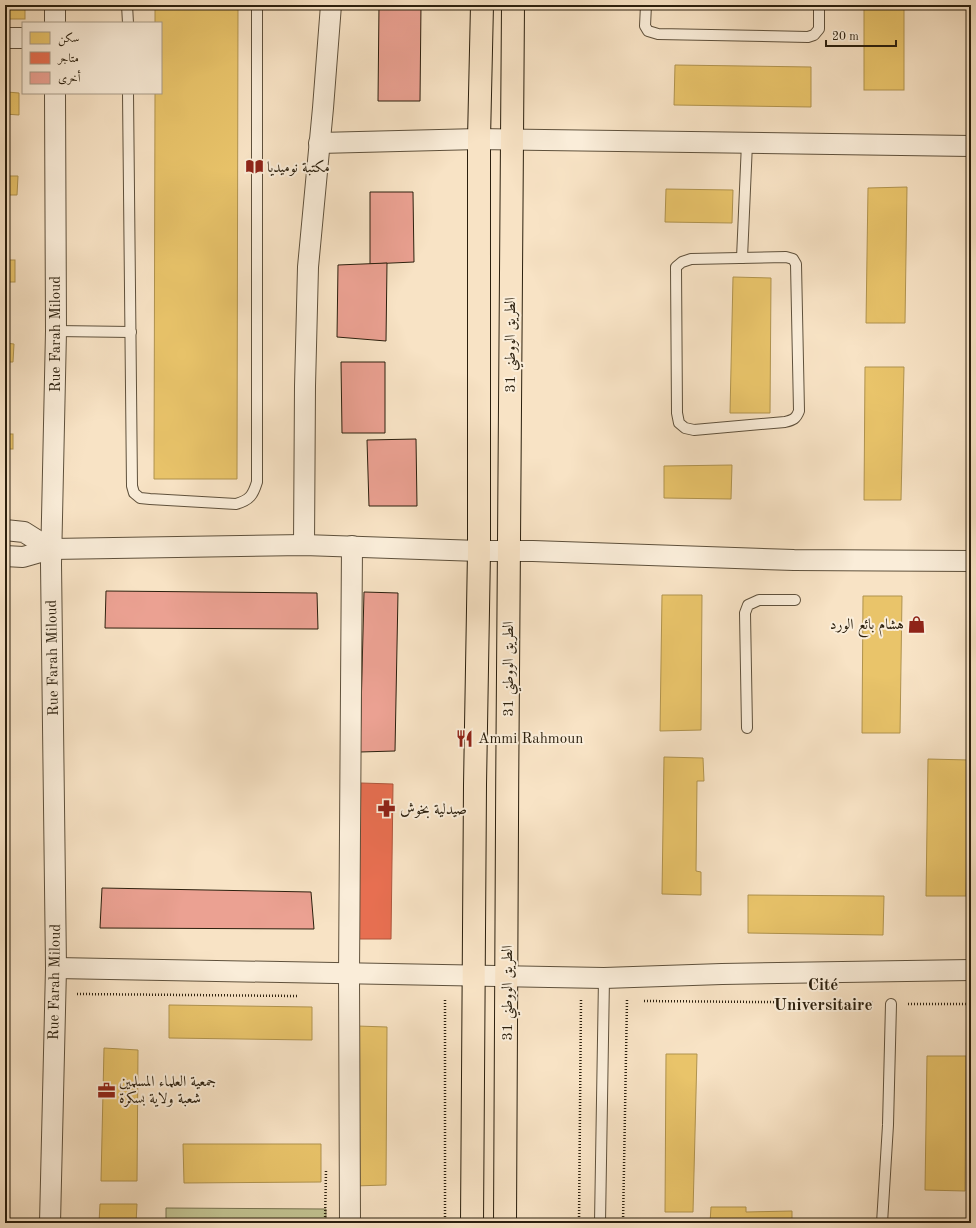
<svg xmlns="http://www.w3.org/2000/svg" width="976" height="1228" font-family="'Old Standard TT',Amiri,serif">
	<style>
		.green { fill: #c2c392; stroke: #777250 }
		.homes { fill: #e9c46a; stroke: #b0934e }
		.shops { fill: #e76f51; stroke: #af573d }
		.building { fill: #eba192; stroke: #2c200e }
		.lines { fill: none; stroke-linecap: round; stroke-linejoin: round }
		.service-casing { stroke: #5f513c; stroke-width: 12 }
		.minor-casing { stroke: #5f513c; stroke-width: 22 }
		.primary-casing { stroke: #2c200e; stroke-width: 24 }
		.path { stroke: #2c200e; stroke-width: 2.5; stroke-dasharray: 1 2; stroke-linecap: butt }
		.service { stroke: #faedd9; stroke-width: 10 }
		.minor { stroke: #faedd9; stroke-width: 20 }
		.primary { stroke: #f8e3c5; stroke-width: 22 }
		.labels { text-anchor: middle; stroke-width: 4; stroke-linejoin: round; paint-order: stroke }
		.poi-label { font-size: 15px; fill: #2c200e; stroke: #faedd9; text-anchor: start }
		.street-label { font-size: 15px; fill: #2c200e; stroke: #faedd9 }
		.quarter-label { font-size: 17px; font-weight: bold; fill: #2c200e; stroke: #faedd9 }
	</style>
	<rect width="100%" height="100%" fill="#f8e3c5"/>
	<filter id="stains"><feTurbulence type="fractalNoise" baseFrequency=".005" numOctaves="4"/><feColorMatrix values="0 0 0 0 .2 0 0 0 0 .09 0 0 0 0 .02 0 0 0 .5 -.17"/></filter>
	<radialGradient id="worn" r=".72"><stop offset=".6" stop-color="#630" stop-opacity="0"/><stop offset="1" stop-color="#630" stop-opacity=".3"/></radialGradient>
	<!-- green -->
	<polygon class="green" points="166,1208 326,1209 326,1223 166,1223"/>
	<!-- homes -->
	<g class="homes">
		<rect x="5" y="5" width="20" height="14"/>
		<polygon points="155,5 238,5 237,479 154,479 155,93 161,93 161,23 155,23"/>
		<rect x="864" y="5" width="40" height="85"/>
		<polygon points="675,65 811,67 811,107 674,105"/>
		<polygon points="5,89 7,92 19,93 19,115 5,114"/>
		<polygon points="5,176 18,176 17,195 5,195"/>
		<polygon points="907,187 905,323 866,323 868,188"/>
		<polygon points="666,189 733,190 732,223 665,222"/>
		<rect x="5" y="260" width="10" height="22"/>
		<polygon points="733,277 771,278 770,413 730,413"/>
		<polygon points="5,343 14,344 13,362 5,362"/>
		<polygon points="865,367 904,367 901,500 864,500"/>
		<rect x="5" y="434" width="8" height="15"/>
		<polygon points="732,465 731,499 664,498 664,466"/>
		<polygon points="662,595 702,595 701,730 660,731"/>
		<polygon points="863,596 902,596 900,733 862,733"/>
		<polygon points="664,757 703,758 704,781 697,781 696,871 701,872 701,895 662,894"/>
		<polygon points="928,759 969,760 966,896 926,896"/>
		<polygon points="748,895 884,896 883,935 748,933"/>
		<polygon points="169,1005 312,1007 312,1040 169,1038"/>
		<polygon points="357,1026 387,1027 386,1185 354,1186"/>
		<polygon points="104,1048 138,1050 137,1181 101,1181"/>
		<polygon points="666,1054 697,1054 693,1212 665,1212"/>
		<polygon points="927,1056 966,1056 965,1191 925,1190"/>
		<polygon points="183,1144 321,1144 321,1182 184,1183"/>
		<polygon points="100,1204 137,1204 136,1223 99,1223"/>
		<polygon points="711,1207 746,1207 746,1212 792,1211 792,1223 710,1223"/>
	</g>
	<!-- shops -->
	<polygon class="shops" points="361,783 393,784 391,939 358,939"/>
	<!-- building -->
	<g class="building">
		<polygon points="379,5 421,5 420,101 378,101"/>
		<polygon points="370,192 413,192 414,262 370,264"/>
		<polygon points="387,263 386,341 337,337 338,265"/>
		<polygon points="341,362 385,362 385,433 342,433"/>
		<polygon points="416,439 417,506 369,506 367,440"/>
		<polygon points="106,591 317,593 318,629 105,628"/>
		<polygon points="364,592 398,593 395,751 360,752"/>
		<polygon points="102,888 311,892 314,929 100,928"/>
	</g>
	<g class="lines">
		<defs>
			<g id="service">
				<polyline points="127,5 128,23"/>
				<polyline points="646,5 645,26 648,31 658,34 808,37 814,35 819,29 819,5"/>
				<path d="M128,93L132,486L134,493L140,498L150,499L236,504C250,500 253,495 257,482V5"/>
				<path d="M786,257L793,259L796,264L799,411C796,419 793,420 785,422L694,430L685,428L679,423L677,413L676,267L682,262L691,259Z"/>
				<polyline points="742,258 747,143"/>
				<polyline points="56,331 131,332"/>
				<polyline points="747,728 745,613 748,605 759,600 795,600"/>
				<polyline points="600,1223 604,978"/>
				<polyline points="882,1223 888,1125 891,1004"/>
			</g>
			<g id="minor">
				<polyline points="55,23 55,5"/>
				<polyline points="5,38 23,38"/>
				<polyline points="319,143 479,139 971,146"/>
				<polyline points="5,530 24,532 51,549"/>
				<polyline points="304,545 305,386 308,267 323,108 331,5"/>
				<polyline points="5,556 23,557 51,549 304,545 479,551 533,551 794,560 971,561"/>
				<polyline points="56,968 604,978 722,974 971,970"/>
				<polyline points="50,1223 56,968 51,564 56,331 55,93"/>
				<polyline points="350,1223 349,974 352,546"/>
			</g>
			<g id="primary">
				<polyline points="472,1223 475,785 479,551 479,139 482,5"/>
				<path d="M505,1223C508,817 507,411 513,5"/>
			</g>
		</defs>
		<!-- service casing -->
		<use href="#service" class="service-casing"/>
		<!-- minor casing -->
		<use href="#minor" class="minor-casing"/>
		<!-- primary casing -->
		<use href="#primary" class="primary-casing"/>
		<!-- path -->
		<g class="path">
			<polyline points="77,994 298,996"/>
			<polyline points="644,1001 875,1003"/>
			<polyline points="908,1004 971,1004"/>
			<polyline points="325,1223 326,1171"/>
			<polyline points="445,1223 445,998"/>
			<polyline points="579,1223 581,999"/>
			<polyline points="623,1223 627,1000"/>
		</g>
		<!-- service -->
		<use href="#service" class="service"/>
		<!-- minor -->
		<use href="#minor" class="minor"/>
		<!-- primary -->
		<use href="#primary" class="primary"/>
	</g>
	<!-- icons -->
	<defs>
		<symbol id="library-bare" viewBox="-9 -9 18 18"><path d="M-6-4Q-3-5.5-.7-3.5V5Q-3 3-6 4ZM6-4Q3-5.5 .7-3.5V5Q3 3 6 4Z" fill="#8f2418" stroke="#faedd9" stroke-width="2.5" paint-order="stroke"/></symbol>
		<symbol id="shop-bare" viewBox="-9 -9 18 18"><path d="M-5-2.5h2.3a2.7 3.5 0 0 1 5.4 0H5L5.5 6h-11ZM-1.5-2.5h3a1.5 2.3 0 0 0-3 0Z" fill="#8f2418" stroke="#faedd9" stroke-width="2.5" paint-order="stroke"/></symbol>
		<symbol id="restaurant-bare" viewBox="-9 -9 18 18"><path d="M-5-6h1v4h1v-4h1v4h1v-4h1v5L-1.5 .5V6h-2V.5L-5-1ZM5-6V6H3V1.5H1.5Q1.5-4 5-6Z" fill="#8f2418" stroke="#faedd9" stroke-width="2.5" paint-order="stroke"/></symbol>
		<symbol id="pharmacy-bare" viewBox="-9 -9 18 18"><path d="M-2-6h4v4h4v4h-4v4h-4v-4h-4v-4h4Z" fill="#8f2418" stroke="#faedd9" stroke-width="2.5" paint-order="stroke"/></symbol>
		<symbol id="office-bare" viewBox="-9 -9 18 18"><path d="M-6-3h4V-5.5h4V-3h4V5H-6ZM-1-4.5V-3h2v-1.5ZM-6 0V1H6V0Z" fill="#8f2418" stroke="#faedd9" stroke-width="2.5" paint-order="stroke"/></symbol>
	</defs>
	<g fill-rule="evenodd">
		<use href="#library-bare" x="242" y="154" width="25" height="25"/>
		<use href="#shop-bare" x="904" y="612" width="25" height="25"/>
		<use href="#restaurant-bare" x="452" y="726" width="25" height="25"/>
		<use href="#pharmacy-bare" x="374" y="796" width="25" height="25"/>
		<use href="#office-bare" x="94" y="1078" width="25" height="25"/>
	</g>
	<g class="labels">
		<!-- poi labels -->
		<g class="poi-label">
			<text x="267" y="172">مكتبة نوميديا</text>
			<text x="904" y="629" text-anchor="end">هشام بائع الورد</text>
			<text x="478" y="743">Ammi Rahmoun</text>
			<text x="400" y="814">صيدلية بخوش</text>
			<text x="119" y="1086">جمعية العلماء المسلمين<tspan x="119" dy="17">شعبة ولاية بسكرة</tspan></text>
		</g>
		<!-- street labels -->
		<g class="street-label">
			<text transform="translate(55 334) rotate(-90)" y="5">Rue Farah Miloud</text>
			<text transform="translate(510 345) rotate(-90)" y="5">الطريق الووطني 31</text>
			<text transform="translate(52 658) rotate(-91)" y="5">Rue Farah Miloud</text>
			<text transform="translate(508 669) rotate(-90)" y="5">الطريق الووطني 31</text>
			<text transform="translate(54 982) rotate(-89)" y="5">Rue Farah Miloud</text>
			<text transform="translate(507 993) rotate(-90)" y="5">الطريق الووطني 31</text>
		</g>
		<!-- quarter labels -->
		<g class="quarter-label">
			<text x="823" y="990">Cité<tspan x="823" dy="20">Universitaire</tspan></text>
		</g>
	</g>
	<!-- margin -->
	<rect width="976" height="1228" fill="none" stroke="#f8e3c5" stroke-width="20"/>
	<rect x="6" y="6" width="964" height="1216" fill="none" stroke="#2c200e" stroke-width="2"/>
	<rect x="10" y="10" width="956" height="1208" fill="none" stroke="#2c200e"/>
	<!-- legend -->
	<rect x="22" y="22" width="140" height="72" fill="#faedd9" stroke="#a89b88"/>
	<rect x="30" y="32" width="20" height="12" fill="#e9c46a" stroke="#a89b88"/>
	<text x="58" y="42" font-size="12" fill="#2c200e">سكن</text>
	<rect x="30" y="52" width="20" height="12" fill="#e76f51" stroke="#a89b88"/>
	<text x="58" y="62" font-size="12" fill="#2c200e">متاجر</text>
	<rect x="30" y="72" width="20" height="12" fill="#eba192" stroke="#a89b88"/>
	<text x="58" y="82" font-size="12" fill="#2c200e">أخرى</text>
	<!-- scale -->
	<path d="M826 40v6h70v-6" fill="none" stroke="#2c200e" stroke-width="2"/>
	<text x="832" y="40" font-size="12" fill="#2c200e" stroke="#faedd9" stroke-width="3" paint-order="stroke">20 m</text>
	<rect width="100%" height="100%" filter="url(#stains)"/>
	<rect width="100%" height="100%" fill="url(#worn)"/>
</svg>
